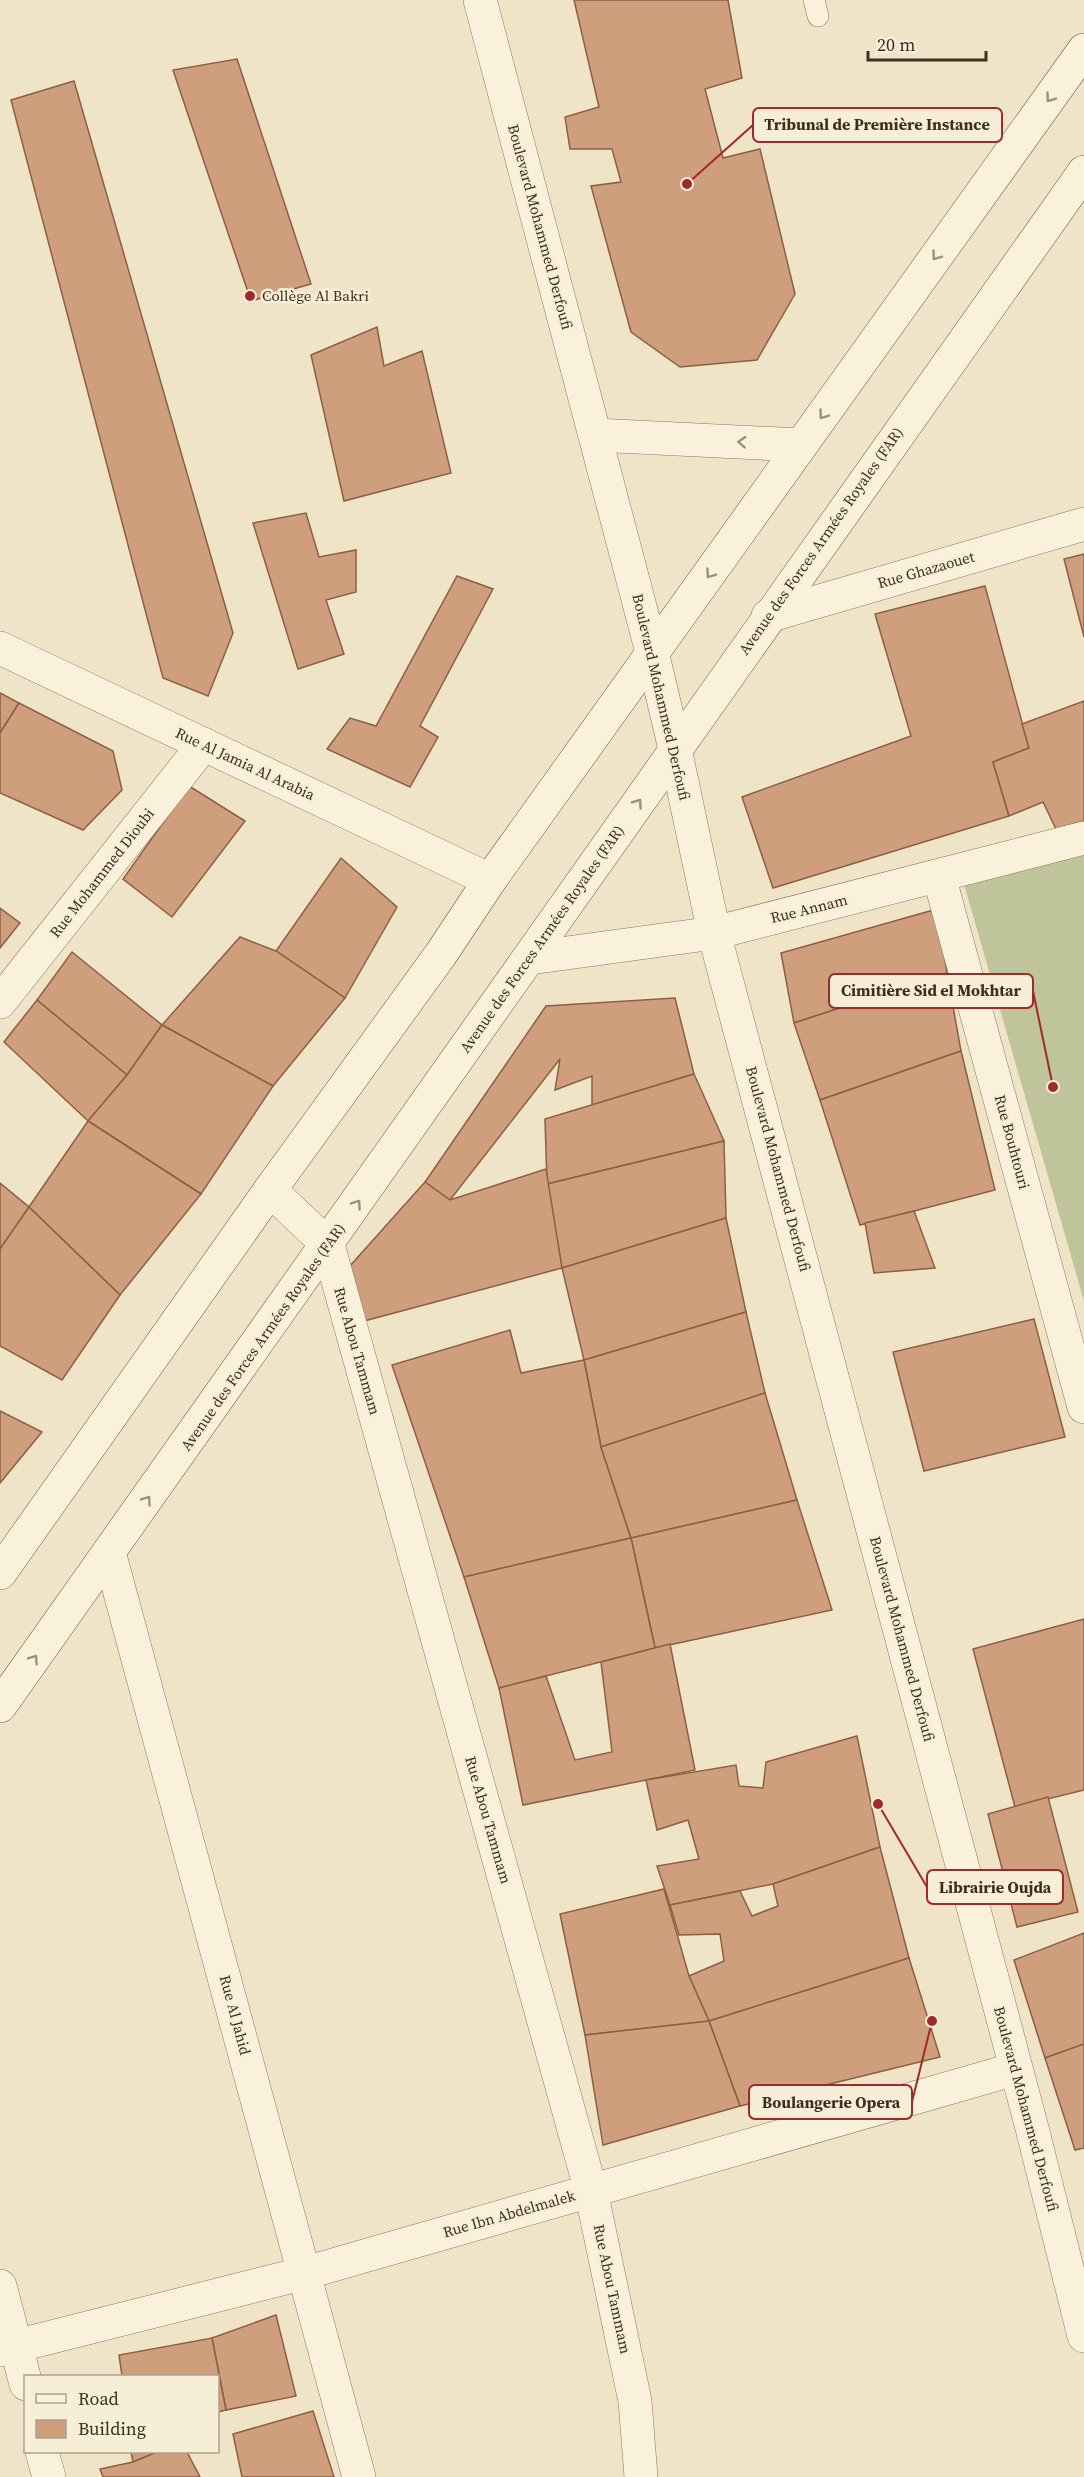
<svg xmlns="http://www.w3.org/2000/svg" width="1084" height="2477" font-family="'Source Serif 4',serif">
	<style>
		.cemetery { fill: #bfc49a }
		.building { fill: #cf9f7d; stroke: #8d5f41; stroke-width: 1.5 }
		.lines { fill: none; stroke-linecap: round; stroke-linejoin: round }
		.service-casing { stroke: #8d765c; stroke-width: 22 }
		.minor-casing { stroke: #8d765c; stroke-width: 34 }
		.tertiary-casing { stroke: #8d765c; stroke-width: 34 }
		.secondary-casing { stroke: #6f573f; stroke-width: 34 }
		.service { stroke: #faf1dc; stroke-width: 21 }
		.minor { stroke: #faf1dc; stroke-width: 33 }
		.tertiary { stroke: #faf1dc; stroke-width: 33 }
		.secondary { stroke: #faf1dc; stroke-width: 33 }
		.oneway { stroke: #9c907e }
		.poi-dot { fill: #9e2a2b; stroke: #f7eed8; stroke-width: 2 }
		.labels { text-anchor: middle; stroke-width: 5; stroke-linejoin: round; paint-order: stroke }
		.street-label { font-size: 15px; fill: #3d2e20; stroke: #f7eed8 }
		.poi-label { font-size: 15px; fill: #3d2e20; stroke: #f7eed8; text-anchor: start }
		.leader { fill: none; stroke: #9e2a2b; stroke-width: 2 }
		.callout-dot { fill: #9e2a2b; stroke: #f7eed8; stroke-width: 2 }
		.callout { fill: #f7eed8; stroke: #9e2a2b; stroke-width: 2 }
		.callout-label { font-size: 16px; text-anchor: middle; font-weight: bold; fill: #3d2e20 }
	</style>
	<rect width="100%" height="100%" fill="#f0e4c8"/>
	<!-- cemetery -->
	<polygon class="cemetery" points="1084,840 1084,1301 961,874"/>
	<!-- building -->
	<g class="building">
		<polygon points="574,0 728,0 742,78 705,89 723,158 760,149 795,294 757,360 680,367 631,332 591,186 621,182 612,149 570,149 565,117 599,107"/>
		<polygon points="237,59 311,284 251,301 173,70"/>
		<polygon points="74,81 233,633 208,696 163,678 11,100"/>
		<polygon points="377,327 384,366 422,351 451,473 344,501 311,355"/>
		<polygon points="306,513 319,557 356,550 356,592 326,600 344,654 298,669 253,523"/>
		<polygon points="1084,554 1084,637 1064,559"/>
		<polygon points="457,576 493,589 420,726 438,737 410,787 327,749 350,718 376,726"/>
		<polygon points="985,586 1029,748 993,762 1009,816 773,888 742,797 911,736 875,614"/>
		<polygon points="0,693 19,703 0,733"/>
		<polygon points="1084,701 1084,821 1056,829 1043,802 1009,816 993,762 1029,748 1022,724"/>
		<polygon points="19,703 113,751 122,790 83,830 0,793 0,733"/>
		<polygon points="189,786 245,821 172,917 123,879"/>
		<polygon points="341,858 397,907 345,998 276,951"/>
		<polygon points="0,908 20,923 0,948"/>
		<polygon points="937,909 947,973 794,1023 781,953"/>
		<polygon points="240,937 276,951 345,998 273,1086 162,1025"/>
		<polygon points="72,952 162,1025 127,1075 37,1000"/>
		<polygon points="947,973 961,1051 820,1100 794,1023"/>
		<polygon points="675,998 694,1074 592,1105 592,1076 555,1090 560,1059 450,1200 425,1182 546,1006"/>
		<polygon points="37,1000 127,1075 88,1121 4,1042"/>
		<polygon points="162,1025 273,1086 201,1194 88,1121 127,1075"/>
		<polygon points="961,1051 995,1190 860,1225 820,1100"/>
		<polygon points="694,1074 724,1141 547,1184 545,1119"/>
		<polygon points="88,1121 201,1194 120,1295 29,1207"/>
		<polygon points="724,1141 726,1218 562,1268 547,1184"/>
		<polygon points="546,1169 562,1268 364,1321 349,1267 425,1182 450,1200"/>
		<polygon points="0,1183 29,1207 0,1249"/>
		<polygon points="29,1207 120,1295 62,1380 0,1346 0,1249"/>
		<polygon points="914,1211 935,1268 874,1273 865,1223"/>
		<polygon points="726,1218 746,1312 584,1360 562,1268"/>
		<polygon points="746,1312 765,1393 601,1447 584,1360"/>
		<polygon points="1034,1319 1065,1437 924,1471 893,1352"/>
		<polygon points="510,1330 521,1373 584,1360 601,1447 631,1538 464,1577 392,1365"/>
		<polygon points="765,1393 797,1500 631,1538 601,1447"/>
		<polygon points="0,1411 42,1432 0,1483"/>
		<polygon points="797,1500 832,1610 655,1648 631,1538"/>
		<polygon points="631,1538 655,1648 499,1688 464,1577"/>
		<polygon points="1084,1619 1084,1790 1015,1807 973,1649"/>
		<polygon points="670,1644 695,1770 523,1805 499,1688 546,1676 575,1760 612,1752 601,1662"/>
		<polygon points="857,1736 880,1847 773,1884 670,1905 657,1866 699,1859 688,1820 657,1830 646,1780 736,1765 739,1786 763,1788 766,1762"/>
		<polygon points="1048,1797 1078,1912 1017,1927 988,1814"/>
		<polygon points="880,1847 909,1958 709,2021 689,1976 724,1961 720,1934 679,1935 670,1905 740,1891 752,1916 778,1906 773,1884"/>
		<polygon points="664,1889 689,1976 709,2021 585,2035 560,1914"/>
		<polygon points="1084,1933 1084,2044 1045,2058 1014,1960"/>
		<polygon points="909,1958 940,2057 740,2106 709,2021"/>
		<polygon points="709,2021 740,2106 603,2145 585,2035"/>
		<polygon points="1084,2044 1084,2148 1075,2150 1045,2058"/>
		<polygon points="276,2315 296,2396 226,2410 212,2338"/>
		<polygon points="212,2338 226,2410 218,2412 218,2376 122,2376 119,2355"/>
		<polygon points="313,2411 334,2477 242,2477 233,2434"/>
		<polygon points="131,2452 157,2452 133,2462"/>
		<polygon points="157,2452 187,2452 200,2477 103,2477 100,2469 133,2462"/>
	</g>
	<g class="lines">
		<defs>
			<polyline id="service" points="814,0 818,16"/>
			<g id="minor">
				<polyline points="595,435 801,445"/>
				<polyline points="768,616 1084,524"/>
				<polyline points="0,648 490,880"/>
				<polyline points="939,876 1084,1407"/>
				<polyline points="530,958 714,933 1084,838"/>
				<polyline points="0,1002 204,744"/>
				<polyline points="270,1190 328,1245 591,2191 635,2401 641,2477"/>
				<polyline points="109,1552 359,2477"/>
				<polyline points="0,2286 26,2384"/>
				<polyline points="0,2350 305,2273 1015,2069"/>
				<polyline points="42,2452 49,2477"/>
			</g>
			<polyline id="tertiary" points="480,0 653,656 675,749 714,933 1032,2128 1084,2336"/>
			<g id="secondary">
				<polyline points="0,1573 270,1190 441,954 490,880 1084,50"/>
				<path d="M0,1706C363,1196 721,682 1084,172"/>
			</g>
		</defs>
		<!-- service casing -->
		<use href="#service" class="service-casing"/>
		<!-- minor casing -->
		<use href="#minor" class="minor-casing"/>
		<!-- tertiary casing -->
		<use href="#tertiary" class="tertiary-casing"/>
		<!-- secondary casing -->
		<use href="#secondary" class="secondary-casing"/>
		<!-- service -->
		<use href="#service" class="service"/>
		<!-- minor -->
		<use href="#minor" class="minor"/>
		<!-- tertiary -->
		<use href="#tertiary" class="tertiary"/>
		<!-- secondary -->
		<use href="#secondary" class="secondary"/>
	</g>
	<!-- one-way arrows -->
	<defs><path id="oneway-chevron" d="M-2-3.5L2.5 0L-2 3.5" fill="none" stroke-width="1.6" stroke-linecap="round" stroke-linejoin="round" transform="scale(1.5)"/></defs>
	<g class="oneway">
		<use href="#oneway-chevron" transform="translate(1050 98) rotate(126)"/>
		<use href="#oneway-chevron" transform="translate(936 256) rotate(126)"/>
		<use href="#oneway-chevron" transform="translate(823 415) rotate(126)"/>
		<use href="#oneway-chevron" transform="translate(742 442) rotate(-177)"/>
		<use href="#oneway-chevron" transform="translate(710 574) rotate(125)"/>
		<use href="#oneway-chevron" transform="translate(638 803) rotate(-55)"/>
		<use href="#oneway-chevron" transform="translate(357 1204) rotate(-55)"/>
		<use href="#oneway-chevron" transform="translate(147 1500) rotate(-55)"/>
		<use href="#oneway-chevron" transform="translate(34 1659) rotate(-55)"/>
	</g>
	<!-- markers -->
	<circle class="poi-dot" cx="250" cy="296" r="6"/>
	<g class="labels">
		<!-- street labels -->
		<g class="street-label">
			<text transform="translate(540 227) rotate(75)" y="5">Boulevard Mohammed Derfoufi</text>
			<text transform="translate(821 541) rotate(-55)" y="5">Avenue des Forces Armées Royales (FAR)</text>
			<text transform="translate(926 570) rotate(-16)" y="5">Rue Ghazaouet</text>
			<text transform="translate(661 697) rotate(77)" y="5">Boulevard Mohammed Derfoufi</text>
			<text transform="translate(245 764) rotate(25)" y="5">Rue Al Jamia Al Arabia</text>
			<text transform="translate(102 873) rotate(-52)" y="5">Rue Mohammed Dioubi</text>
			<text transform="translate(809 909) rotate(-14)" y="5">Rue Annam</text>
			<text transform="translate(542 939) rotate(-55)" y="5">Avenue des Forces Armées Royales (FAR)</text>
			<text transform="translate(1012 1142) rotate(75)" y="5">Rue Bouhtouri</text>
			<text transform="translate(778 1169) rotate(75)" y="5">Boulevard Mohammed Derfoufi</text>
			<text transform="translate(263 1337) rotate(-55)" y="5">Avenue des Forces Armées Royales (FAR)</text>
			<text transform="translate(357 1351) rotate(74)" y="5">Rue Abou Tammam</text>
			<text transform="translate(902 1639) rotate(75)" y="5">Boulevard Mohammed Derfoufi</text>
			<text transform="translate(488 1820) rotate(74)" y="5">Rue Abou Tammam</text>
			<text transform="translate(235 2015) rotate(75)" y="5">Rue Al Jahid</text>
			<text transform="translate(1026 2109) rotate(75)" y="5">Boulevard Mohammed Derfoufi</text>
			<text transform="translate(509 2214) rotate(-16)" y="5">Rue Ibn Abdelmalek</text>
			<text transform="translate(612 2289) rotate(78)" y="5">Rue Abou Tammam</text>
		</g>
		<!-- poi labels -->
		<g class="poi-label">
			<text x="262" y="301">Collège Al Bakri</text>
		</g>
	</g>
	<!-- callouts -->
	<path class="leader" d="M687 184L753 125M1053 1087L1033 991M878 1804L927 1887M932 2021L912 2102"/>
	<g class="callout-dot">
		<circle cx="687" cy="184" r="6"/>
		<circle cx="1053" cy="1087" r="6"/>
		<circle cx="878" cy="1804" r="6"/>
		<circle cx="932" cy="2021" r="6"/>
	</g>
	<g class="callout">
		<rect x="753" y="108" width="249" height="34" rx="6"/>
		<rect x="829" y="974" width="204" height="34" rx="6"/>
		<rect x="927" y="1870" width="136" height="34" rx="6"/>
		<rect x="749" y="2085" width="163" height="34" rx="6"/>
	</g>
	<g class="callout-label">
		<text x="877" y="130">Tribunal de Première Instance</text>
		<text x="931" y="996">Cimitière Sid el Mokhtar</text>
		<text x="995" y="1893">Librairie Oujda</text>
		<text x="831" y="2108">Boulangerie Opera</text>
	</g>
	<!-- legend -->
	<rect x="24" y="2375" width="195" height="78" fill="#f7eed8" stroke="#ada18e" stroke-width="1.5"/>
	<rect x="36" y="2394" width="30" height="9" fill="#faf1dc" stroke="#ada18e" stroke-width="1.5"/>
	<text x="78" y="2405" font-size="18" fill="#3d2e20">Road</text>
	<rect x="36" y="2420" width="30" height="18" fill="#cf9f7d" stroke="#ada18e" stroke-width="1.5"/>
	<text x="78" y="2435" font-size="18" fill="#3d2e20">Building</text>
	<!-- scale -->
	<path d="M868 51v9h118v-9" fill="none" stroke="#3d2e20" stroke-width="3"/>
	<text x="877" y="51" font-size="18" fill="#3d2e20" stroke="#f7eed8" stroke-width="4.5" paint-order="stroke">20 m</text>
</svg>
